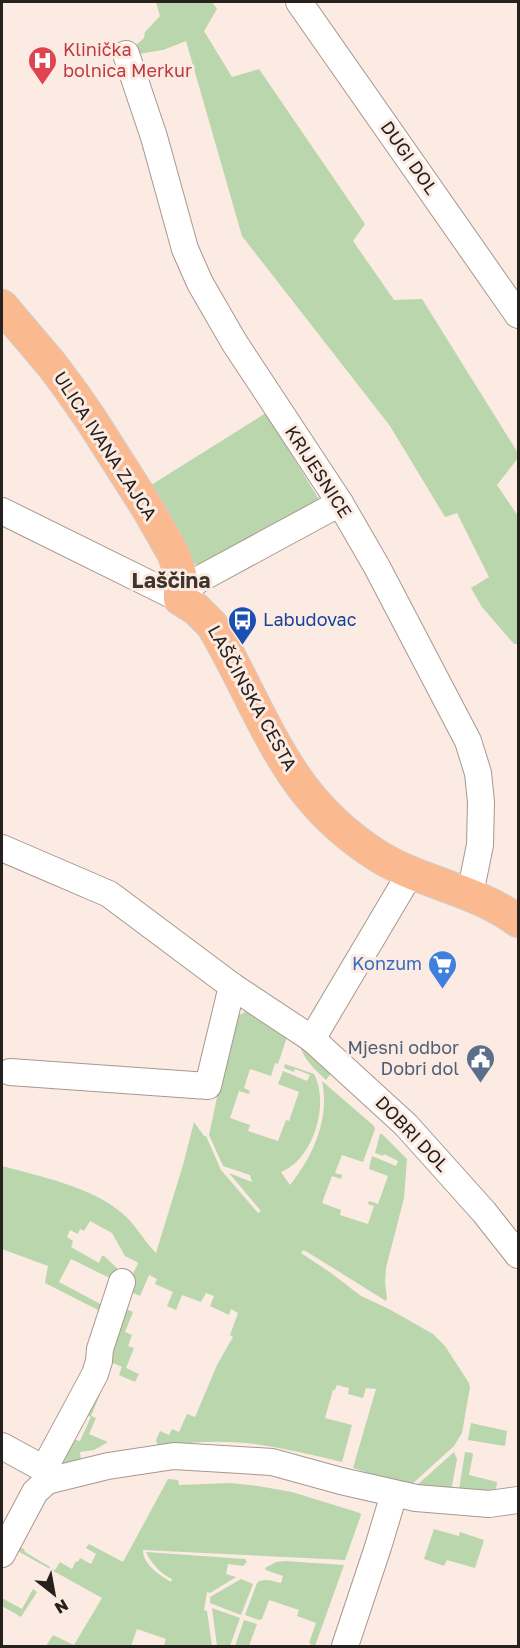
<svg xmlns="http://www.w3.org/2000/svg" width="520" height="1648" font-family="'Golos Text',sans-serif">
	<style>
		.green { fill: #b9d6ac }
		.lines { fill: none; stroke-linecap: round; stroke-linejoin: round }
		.minor-casing { stroke: #a79890; stroke-width: 28 }
		.major-casing { stroke: #cfcece; stroke-width: 34 }
		.minor { stroke: #fff; stroke-width: 26 }
		.major { stroke: #fbb990; stroke-width: 32 }
		.labels { text-anchor: middle; stroke-width: 6; stroke-linejoin: round; paint-order: stroke }
		.health-label { font-size: 18px; fill: #be3a42; stroke: #fcebe2; text-anchor: start }
		.street-label { font-size: 18px; fill: #27211e; stroke: #fcebe2 }
		.transit-label { font-size: 18px; fill: #164399; stroke: #fcebe2; text-anchor: start }
		.shop-label { font-size: 18px; fill: #366cbe; stroke: #fcebe2; text-anchor: end }
		.service-label { font-size: 18px; fill: #4e5e75; stroke: #fcebe2; text-anchor: end }
		.quarter-label { font-size: 21px; font-weight: bold; fill: #41342d; stroke: #fcebe2 }
	</style>
	<rect width="100%" height="100%" fill="#fcebe2"/>
	<!-- green -->
	<g class="green">
		<polygon points="156,2 212,2 217,9 204,31 232,77 259,69 365,224 353,241 394,300 422,299 518,453 518,458 497,485 518,516 518,644 514,644 482,607 471,588 489,577 457,513 445,517 390,426 242,236 186,41 163,50 139,54 136,45 144,38 145,32 160,16"/>
		<polygon points="266,413 320,501 204,564 198,565 192,562 148,487"/>
		<path d="M245,1012L253,1013L287,1037L278,1064L275,1063L271,1076L250,1069L244,1088L250,1091L249,1094L239,1091L230,1118L250,1125L248,1131L278,1141L286,1120L289,1121L299,1092L278,1084L283,1071L307,1081L310,1075L295,1069L294,1072L284,1068L285,1064L314,1074C330,1104 313,1160 281,1172L290,1185C313,1156 330,1119 322,1081L374,1126L375,1129L363,1162L342,1155L335,1173L342,1175L341,1179L332,1176L322,1203L341,1210L340,1215L368,1224L374,1206L368,1204L369,1201L378,1204L388,1176L369,1169L372,1156L396,1166L398,1161L384,1154L383,1156L375,1153L380,1134H382L407,1159L404,1198L386,1268L385,1282L387,1298L386,1301L304,1250L301,1253L331,1273L361,1296L389,1309L433,1334L445,1346L469,1383L470,1387L462,1433L454,1446L411,1485L399,1483L353,1468L376,1389L366,1388L363,1398L348,1394L349,1388L337,1385L335,1390H333L325,1418L352,1425L342,1462C313,1455 284,1448 255,1444C223,1440 190,1442 158,1446L156,1440L160,1431L169,1435L172,1429L179,1432L187,1414L195,1417L217,1365L233,1337L230,1335L238,1313L231,1309L229,1315L210,1306L214,1296L206,1293L201,1302L182,1295L176,1310L167,1306L173,1292L155,1284L157,1279L149,1275L140,1296L127,1290V1285L138,1264L137,1262L125,1256L112,1233L90,1221L84,1231L80,1229L78,1234L70,1230L67,1237L73,1241L71,1247L99,1263L102,1256H104L117,1268L118,1282L71,1259L59,1282L108,1308L106,1314L45,1283L48,1266L2,1249V1166C41,1177 91,1186 123,1214C136,1225 144,1241 156,1253L183,1165L194,1122L204,1136H206L221,1170L258,1213L261,1211L229,1173L252,1182L250,1175L223,1166L209,1135L233,1023L237,1016Z"/>
		<path d="M299,1040L333,1071L326,1080C315,1070 300,1056 299,1040Z"/>
		<polygon points="124,1308 133,1312 125,1332 132,1335 128,1346 134,1348 126,1368 139,1374 135,1382 119,1375 122,1367 113,1363 91,1416 96,1418 89,1434 108,1442 94,1450 80,1452 81,1460 55,1465 69,1438 80,1441 91,1417 80,1413"/>
		<polygon points="471,1423 507,1431 505,1446 468,1440"/>
		<polygon points="454,1452 457,1459 451,1491 416,1486"/>
		<polygon points="465,1452 472,1453 473,1455 469,1475 497,1482 496,1490 459,1490"/>
		<path d="M168,1479L178,1480L179,1485L231,1483L258,1486L292,1492L360,1513L361,1515L345,1560L143,1550C143,1565 160,1575 171,1582L172,1579C161,1574 151,1563 146,1552L245,1559L247,1562L243,1566L228,1564L226,1574L236,1577L210,1593L207,1592L204,1610L207,1611L212,1646H168L164,1645L166,1639L137,1629L131,1646H46L53,1635L74,1645L102,1598L14,1549L16,1545L24,1549L25,1552L55,1570L60,1562L72,1569L76,1561L78,1562L80,1558L91,1564L96,1554L86,1548L89,1544L123,1562Z"/>
		<polygon points="434,1529 459,1536 460,1532 484,1540 475,1568 447,1560 444,1566 424,1559"/>
		<path d="M285,1561L344,1565L315,1646H311V1644L309,1643L316,1623L297,1616L299,1610L269,1600L262,1619L259,1620L245,1615L257,1583C264,1577 274,1582 281,1583L283,1576L266,1570L265,1568L276,1562Z"/>
		<polygon points="241,1579 253,1584 241,1615 210,1603 210,1597"/>
		<polygon points="33,1589 37,1592 21,1617 2,1606 2,1598 22,1609"/>
		<polygon points="212,1608 240,1618 230,1646 217,1646"/>
		<polygon points="244,1620 257,1624 249,1646 235,1646"/>
	</g>
	<g class="lines">
		<defs>
			<g id="minor">
				<polyline points="299,2 518,315"/>
				<polyline points="126,54 154,137 185,249 200,283 234,342 340,503 377,567 468,741 478,773 481,802 480,845 470,894"/>
				<polyline points="2,511 180,599 187,590 198,580 340,503"/>
				<polyline points="2,848 109,894 232,986 312,1039 406,1125 484,1212 518,1255"/>
				<polyline points="312,1039 411,872"/>
				<polyline points="10,1072 208,1086 232,986"/>
				<polyline points="2,1446 44,1469"/>
				<polyline points="47,1481 108,1466 174,1456 272,1462 341,1481 416,1498 489,1504 518,1500"/>
				<polyline points="2,1554 35,1492 47,1481 44,1469 95,1374 99,1361 100,1349 122,1282"/>
				<polyline points="345,1646 378,1547 394,1494"/>
			</g>
			<path id="major" d="M2,306L52,365L72,392L92,421L148,509L174,555L180,574V599L196,609L212,625C243,676 265,736 301,785C321,812 348,837 378,856C421,883 475,889 518,921"/>
		</defs>
		<!-- minor casing -->
		<use href="#minor" class="minor-casing"/>
		<!-- major casing -->
		<use href="#major" class="major-casing"/>
		<!-- minor -->
		<use href="#minor" class="minor"/>
		<!-- major -->
		<use href="#major" class="major"/>
	</g>
	<!-- icons -->
	<defs>
		<symbol id="hospital-pin" viewBox="-11 -11 22 30"><path d="M0 17L-7.5 6A9.5 9.5 0 1 1 7.5 6Z" fill="#e0444e" stroke="#fcebe2"/><path d="M-5-5h3v3.5h4V-5h3V5h-3V1.5h-4V5h-3Z" fill="#fff"/></symbol>
		<symbol id="bus-pin" viewBox="-11 -11 22 30"><path d="M0 17L-7.5 6A9.5 9.5 0 1 1 7.5 6Z" fill="#1a4fb4" stroke="#fcebe2"/><path d="M-5-6H5V4H4V6H2V4H-2V6H-4V4H-5ZM-3.5-4V0h7V-4ZM-3.5 1.2v1.5H-2V1.2ZM2 1.2v1.5H3.5V1.2Z" fill="#fff"/></symbol>
		<symbol id="supermarket-pin" viewBox="-11 -11 22 30"><path d="M0 17L-7.5 6A9.5 9.5 0 1 1 7.5 6Z" fill="#3f7fe0" stroke="#fcebe2"/><path d="M-6-5.5h2.5l.6 2H6L4.5 2H-2.5L-4.4-4H-6ZM-1.5 3.2a1.3 1.3 0 1 0 .1 0ZM3 3.2a1.3 1.3 0 1 0 .1 0Z" fill="#fff"/></symbol>
		<symbol id="civic-pin" viewBox="-11 -11 22 30"><path d="M0 17L-7.5 6A9.5 9.5 0 1 1 7.5 6Z" fill="#5c6f8a" stroke="#fcebe2"/><path d="M-.6-6.5H3V-4.5H.6V-3L4-1V1h2V6H-6V1h2V-1L-.6-3ZM-1.2 2.5V6h2.4V2.5Z" fill="#fff"/></symbol>
	</defs>
	<g fill-rule="evenodd">
		<use href="#hospital-pin" x="26" y="44" width="33" height="45"/>
		<use href="#bus-pin" x="226" y="604" width="33" height="45"/>
		<use href="#supermarket-pin" x="426" y="948" width="33" height="45"/>
		<use href="#civic-pin" x="464" y="1042" width="33" height="45"/>
	</g>
	<g class="labels">
		<!-- health labels -->
		<g class="health-label">
			<text x="63" y="56">Klinička<tspan x="63" dy="21">bolnica Merkur</tspan></text>
		</g>
		<!-- street labels -->
		<g class="street-label">
			<text transform="translate(409 158) rotate(55)" y="6">DUGI DOL</text>
			<text transform="translate(105 446) rotate(57)" y="6">ULICA IVANA ZAJCA</text>
			<text transform="translate(318 472) rotate(57)" y="6">KRIJESNICE</text>
			<text transform="translate(252 698) rotate(61)" y="6">LAŠČINSKA CESTA</text>
			<text transform="translate(412 1134) rotate(46)" y="6">DOBRI DOL</text>
		</g>
		<!-- transit labels -->
		<g class="transit-label">
			<text x="263" y="626">Labudovac</text>
		</g>
		<!-- shop labels -->
		<g class="shop-label">
			<text x="422" y="970">Konzum</text>
		</g>
		<!-- service labels -->
		<g class="service-label">
			<text x="459" y="1054">Mjesni odbor<tspan x="459" dy="21">Dobri dol</tspan></text>
		</g>
		<!-- quarter labels -->
		<g class="quarter-label">
			<text x="171" y="588">Laščina</text>
		</g>
	</g>
	<!-- border -->
	<rect width="520" height="1648" fill="none" stroke="#27211e" stroke-width="6"/>
	<!-- north arrow -->
	<g transform="translate(54 1594) rotate(149)" stroke="#fcebe2" stroke-width="4.5" paint-order="stroke">
	<path d="M0-4.5L10 22L0 15L-10 22Z" fill="#27211e"/>
	<text y="-9" font-size="16" font-weight="bold" text-anchor="middle" fill="#27211e">N</text>
	</g>
</svg>
